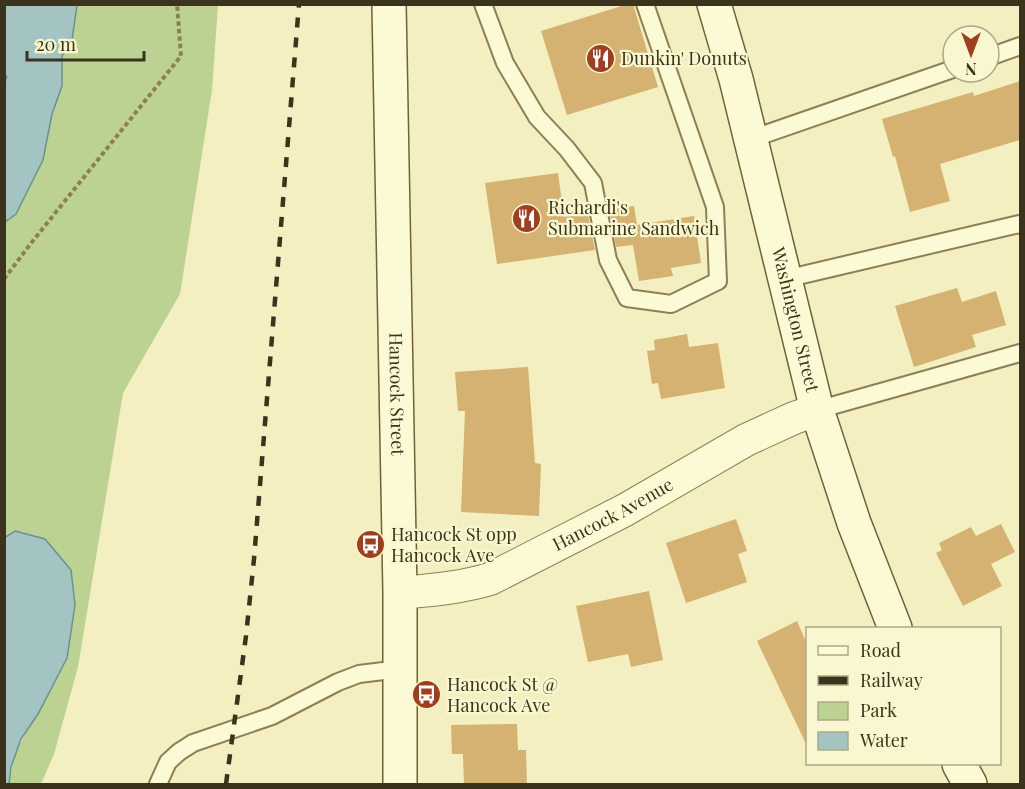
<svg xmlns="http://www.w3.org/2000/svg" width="1025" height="789" font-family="'Playfair Display',serif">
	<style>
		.green { fill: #bcd292 }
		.water { fill: #a3c4c2; stroke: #699393; stroke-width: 1.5 }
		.building { fill: #d5b271 }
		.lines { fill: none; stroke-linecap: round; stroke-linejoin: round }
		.service-casing { stroke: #8e8056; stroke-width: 20 }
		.minor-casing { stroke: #8e8056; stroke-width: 34 }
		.secondary-casing { stroke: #6f6139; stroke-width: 36 }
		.path { stroke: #8e8056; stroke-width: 4; stroke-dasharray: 4.5 3; stroke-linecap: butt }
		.service { stroke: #fcfad4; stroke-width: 16 }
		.minor { stroke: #fcfad4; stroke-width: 32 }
		.secondary { stroke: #fcfad4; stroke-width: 33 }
		.rail { stroke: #3c331c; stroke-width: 4.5; stroke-dasharray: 10 10; stroke-linecap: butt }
		.labels { text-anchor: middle; stroke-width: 4.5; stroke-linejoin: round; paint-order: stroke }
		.poi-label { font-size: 18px; fill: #3c331c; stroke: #f9f7d0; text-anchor: start }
		.street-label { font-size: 18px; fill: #3c331c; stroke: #f9f7d0 }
	</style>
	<rect width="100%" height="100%" fill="#f3efc0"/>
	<!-- green -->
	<path class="green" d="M77,5H218L212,90L180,294L123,393L78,667L54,754L41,784H9C13,754 21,739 38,714L15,531L5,538V222L16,214L43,160L52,114L62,86V56L72,40Z"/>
	<!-- water -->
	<g class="water">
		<polygon points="5,4 77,5 72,40 62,56 62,86 52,114 43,160 16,214 5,222 4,83 7,77 4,74"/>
		<polygon points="15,531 45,539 71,570 75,605 67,658 38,714 21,739 11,767 9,784 5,784 4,538"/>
	</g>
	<!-- building -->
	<g class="building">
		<polygon points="628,4 633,4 658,87 567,115 541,31"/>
		<polygon points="1020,81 1020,140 940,164 950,201 910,212 895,156 893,157 882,119 973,92 974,96"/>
		<polygon points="558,173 564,217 588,214 595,250 497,264 485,183"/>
		<polygon points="634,206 637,225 694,216 701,263 671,268 673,276 639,281 633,245 616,247 609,210"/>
		<polygon points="957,288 962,302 996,291 1006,325 972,335 976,347 914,367 895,306"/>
		<polygon points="687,334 689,347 718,343 725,388 661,399 658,383 652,384 647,351 655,350 654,340"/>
		<polygon points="528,367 535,463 541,464 539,516 461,512 465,411 458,411 455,372"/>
		<polygon points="736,519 747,551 738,554 747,582 686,603 666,543"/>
		<polygon points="1001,524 1015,552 991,564 1002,586 963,606 936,553 942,550 939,543 971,527 976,536"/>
		<polygon points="649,591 663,660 631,667 628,654 588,662 576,606"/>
		<polygon points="797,621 807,644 807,746 757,641"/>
		<polygon points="517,724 518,750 526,750 527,783 464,784 463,754 452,754 451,725"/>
	</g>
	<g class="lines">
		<defs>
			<g id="service">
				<polyline points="483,4 505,63 537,117 567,149 593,183 608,260 627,298 671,304 718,281 715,207 645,4"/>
				<polyline points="989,57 1020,46"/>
				<polyline points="751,139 953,69"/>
				<polyline points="785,279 1019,224 1020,225"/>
				<polyline points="817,410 1020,353"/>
				<polyline points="158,784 168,762 179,752 193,743 272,716 338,682 359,674 400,669"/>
			</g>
			<g id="minor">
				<path id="s1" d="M400,593C431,590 460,588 490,579L625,510L746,440L794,418L817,410"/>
			</g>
			<g id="secondary">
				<path id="s2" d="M389,4L400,593V784"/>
				<path id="s3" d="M714,4L736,79L817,410L854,523L895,628"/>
				<polyline points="959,764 970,784"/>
			</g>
		</defs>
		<!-- service casing -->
		<use href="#service" class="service-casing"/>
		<!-- minor casing -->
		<use href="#minor" class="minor-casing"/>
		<!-- secondary casing -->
		<use href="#secondary" class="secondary-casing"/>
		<!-- path -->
		<polyline class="path" points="4,279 32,242 181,56 177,4"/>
		<!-- service -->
		<use href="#service" class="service"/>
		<!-- minor -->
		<use href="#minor" class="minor"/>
		<!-- secondary -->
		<use href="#secondary" class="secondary"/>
		<!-- rail -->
		<polyline class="rail" points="226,784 246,636 254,559 299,4"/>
	</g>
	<!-- icons -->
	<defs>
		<symbol id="restaurant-disc" viewBox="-11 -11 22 22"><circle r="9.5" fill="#a33d1f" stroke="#f9f7d0"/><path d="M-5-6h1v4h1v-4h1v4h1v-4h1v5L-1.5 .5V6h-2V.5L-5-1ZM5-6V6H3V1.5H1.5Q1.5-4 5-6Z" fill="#fff"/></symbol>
		<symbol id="bus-disc" viewBox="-11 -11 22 22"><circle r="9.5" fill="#a33d1f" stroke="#f9f7d0"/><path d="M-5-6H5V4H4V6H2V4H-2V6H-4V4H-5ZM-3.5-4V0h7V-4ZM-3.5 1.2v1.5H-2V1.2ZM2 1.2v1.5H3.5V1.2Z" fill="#fff"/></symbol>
	</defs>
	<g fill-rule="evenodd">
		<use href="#restaurant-disc" x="584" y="42" width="33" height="33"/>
		<use href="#restaurant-disc" x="510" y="202" width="33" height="33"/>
		<use href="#bus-disc" x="354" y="528" width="33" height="33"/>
		<use href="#bus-disc" x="410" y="678" width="33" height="33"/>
	</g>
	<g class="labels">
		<!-- poi labels -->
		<g class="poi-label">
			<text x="621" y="65">Dunkin' Donuts</text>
			<text x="548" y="214">Richardi's<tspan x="548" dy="21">Submarine Sandwich</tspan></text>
			<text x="391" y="541">Hancock St opp<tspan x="391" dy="21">Hancock Ave</tspan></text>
			<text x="447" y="691">Hancock St @<tspan x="447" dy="21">Hancock Ave</tspan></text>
		</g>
		<!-- street labels -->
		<g class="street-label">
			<text dy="6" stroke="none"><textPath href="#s3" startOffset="326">Washington Street</textPath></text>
			<text dy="6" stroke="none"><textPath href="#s2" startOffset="390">Hancock Street</textPath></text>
			<text dy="6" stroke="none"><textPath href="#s1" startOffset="230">Hancock Avenue</textPath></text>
		</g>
	</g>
	<!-- border -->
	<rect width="1025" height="789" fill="none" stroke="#3c331c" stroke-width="12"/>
	<!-- legend -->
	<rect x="806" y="627" width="195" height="138" fill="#f9f7d0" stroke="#ada988" stroke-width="1.5"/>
	<rect x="818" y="646" width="30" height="9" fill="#fcfad4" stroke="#ada988" stroke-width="1.5"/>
	<text x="860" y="657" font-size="18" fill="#3c331c">Road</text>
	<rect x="818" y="676" width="30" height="9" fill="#3c331c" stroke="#ada988" stroke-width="1.5"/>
	<text x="860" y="687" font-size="18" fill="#3c331c">Railway</text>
	<rect x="818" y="702" width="30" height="18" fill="#bcd292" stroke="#ada988" stroke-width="1.5"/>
	<text x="860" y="717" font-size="18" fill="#3c331c">Park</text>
	<rect x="818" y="732" width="30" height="18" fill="#a3c4c2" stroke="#ada988" stroke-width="1.5"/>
	<text x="860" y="747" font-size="18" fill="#3c331c">Water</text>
	<!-- north arrow -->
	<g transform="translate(971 54) rotate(180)"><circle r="28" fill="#f9f7d0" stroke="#ada988" stroke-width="1.5"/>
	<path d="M0-4.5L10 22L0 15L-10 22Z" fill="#a33d1f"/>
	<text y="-9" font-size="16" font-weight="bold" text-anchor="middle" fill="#3c331c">N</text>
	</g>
	<!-- scale -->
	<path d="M27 51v9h117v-9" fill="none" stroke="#3c331c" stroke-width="3"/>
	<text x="36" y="51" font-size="18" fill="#3c331c" stroke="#f9f7d0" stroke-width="4.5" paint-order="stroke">20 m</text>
</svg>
